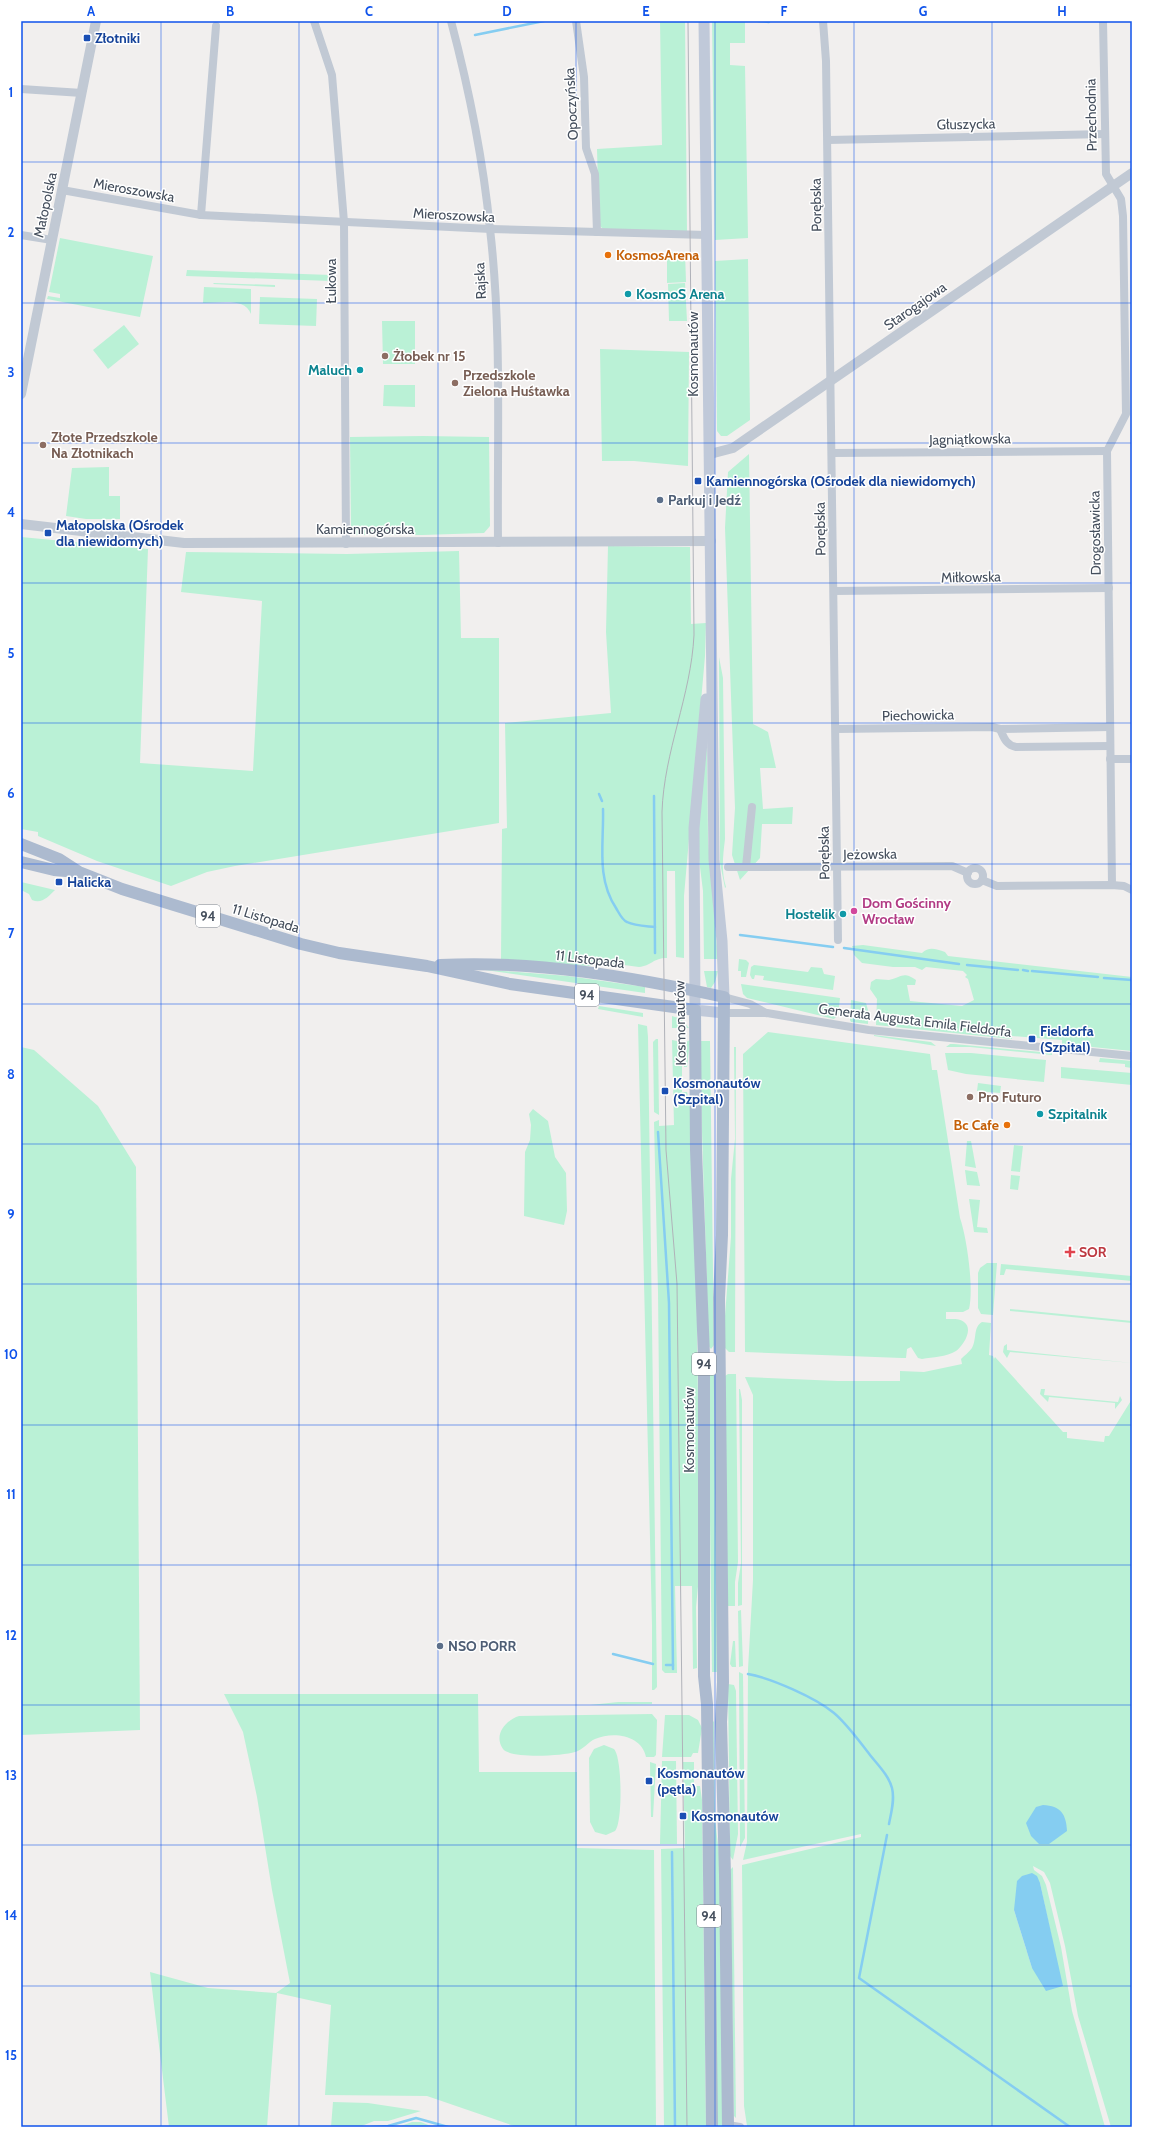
<svg xmlns="http://www.w3.org/2000/svg" width="1153" height="2148" font-family="Cabin,sans-serif">
	<style>
		.green { fill: #baf1d6; fill-rule: evenodd }
		.water { fill: #85cdf1 }
		.lines { fill: none; stroke-linecap: round; stroke-linejoin: round }
		.stream { stroke: #85cdf1; stroke-width: 2.5 }
		.minor { stroke: #c1c9d4; stroke-width: 8 }
		.tertiary { stroke: #c1c9d4; stroke-width: 10 }
		.secondary { stroke: #c0c9d9; stroke-width: 11 }
		.primary { stroke: #acbacf; stroke-width: 12 }
		.tram { stroke: #b0b2b9; stroke-width: 1 }
		.grid { fill: none; stroke: #0f53eb; stroke-width: 1; stroke-opacity: 0.55 }
		.transit-dot { fill: #1a4fb4; stroke: #fff; stroke-width: 1.5 }
		.food-dot { fill: #e8710a; stroke: #fff; stroke-width: 1.5 }
		.culture-dot { fill: #0f9aa8; stroke: #fff; stroke-width: 1.5 }
		.education-dot { fill: #8d6e63; stroke: #fff; stroke-width: 1.5 }
		.service-dot { fill: #5c6f8a; stroke: #fff; stroke-width: 1.5 }
		.hotel-dot { fill: #d1479c; stroke: #fff; stroke-width: 1.5 }
		.health-dot { fill: #e0444e; stroke: #fff; stroke-width: 1.5 }
		.labels { text-anchor: middle; stroke-width: 3; stroke-linejoin: round; paint-order: stroke }
		.shield { fill: #fff; stroke: #7d848e; stroke-width: 1 }
		.shield-label { font-size: 13px; font-weight: bold; fill: #454f5d }
		.transit-label { font-size: 14px; font-weight: bold; fill: #164399; stroke: #fff; text-anchor: start }
		.street-label { font-size: 14px; fill: #454f5d; stroke: #fff }
		.food-label { font-size: 14px; font-weight: bold; fill: #c56008; stroke: #fff; text-anchor: start }
		.culture-label { font-size: 14px; font-weight: bold; fill: #0d838f; stroke: #fff; text-anchor: start }
		.education-label { font-size: 14px; font-weight: bold; fill: #785e54; stroke: #fff; text-anchor: start }
		.service-label { font-size: 14px; font-weight: bold; fill: #4e5e75; stroke: #fff; text-anchor: start }
		.hotel-label { font-size: 14px; font-weight: bold; fill: #b23c85; stroke: #fff; text-anchor: start }
		.health-label { font-size: 14px; font-weight: bold; fill: #be3a42; stroke: #fff; text-anchor: start }
		.neatline { fill: none; stroke: #0f53eb; stroke-width: 1.5 }
		.grid-label { font-size: 13px; text-anchor: middle; font-weight: bold; fill: #0f53eb }
	</style>
	<rect width="100%" height="100%" fill="#f1efee"/>
	<!-- green -->
	<g class="green">
		<polygon points="660,21 685,21 687,233 603,229 599,225 597,149 662,145"/>
		<polygon points="712,21 745,21 745,43 730,43 730,65 745,66 748,238 715,240"/>
		<polygon points="60,238 153,256 140,317 47,299 48,296 60,298 60,294 49,292"/>
		<polygon points="667,252 685,252 686,282 667,283"/>
		<polygon points="748,259 750,420 727,436 721,436 717,431 715,261"/>
		<polygon points="187,270 331,275 331,281 186,276"/>
		<polygon points="214,283 275,285 275,287 213,284"/>
		<polygon points="685,283 687,321 669,321 668,284"/>
		<path d="M204,287L251,289V314C245,297 219,303 203,303Z"/>
		<polygon points="260,297 317,299 316,326 259,324"/>
		<polygon points="382,321 415,321 415,364 383,364"/>
		<polygon points="124,325 139,344 108,369 93,350"/>
		<polygon points="600,349 689,352 688,466 634,461 602,461"/>
		<polygon points="415,385 415,407 383,406 384,385"/>
		<polygon points="423,436 489,437 490,526 484,533 423,535 356,535 351,530 350,437"/>
		<polygon points="749,454 753,724 768,732 776,768 760,768 763,809 793,807 792,824 762,824 760,858 740,880 732,855 735,808 725,528 728,472"/>
		<polygon points="109,467 109,496 120,496 120,519 86,519 66,516 72,468"/>
		<polygon points="21,537 148,549 140,763 253,771 262,601 181,592 186,552 347,554 459,551 461,638 499,638 499,823 235,866 207,872 171,886 97,861 38,836 38,832 21,829"/>
		<path d="M608,546L690,547L691,624L706,623L705,656L684,896V958L676,957L675,871H667V958C653,958 651,966 639,967L594,961L592,966H586L501,960L502,829L507,828L505,723L611,713L606,632Z"/>
		<path d="M719,657L723,678L725,839C723,856 721,871 726,887L725,888L720,863Z"/>
		<polygon points="707,732 708,839 718,959 704,959 703,891 698,851 698,833"/>
		<path d="M21,882L55,890C48,897 42,904 32,900L29,894L21,890Z"/>
		<path d="M863,945L922,953C929,946 936,949 945,952L948,956L1132,977V1051L1062,1044V1040L1012,1036V1039L876,1025L877,999L870,989L871,982L876,979C880,979 885,980 889,980C902,977 903,971 916,980L915,985H907L910,1001L962,1006L974,1000L968,979L965,977L967,975L963,971L926,967L922,970L915,967H893L862,963L854,955L852,946Z"/>
		<polygon points="739,959 746,960 749,963 746,977 741,977 741,971 738,971"/>
		<polygon points="754,965 808,972 811,967 822,968 824,974 835,976 833,990 763,980 764,976 755,975 754,979 752,979 750,975 751,967"/>
		<polygon points="478,969 568,976 645,987 645,993"/>
		<polygon points="704,971 718,971 715,982 711,988 707,987"/>
		<polygon points="741,984 840,998 838,1015 834,1019 747,998 743,994"/>
		<polygon points="851,1000 866,1003 868,1010 868,1024 851,1022 850,1020"/>
		<polygon points="599,1006 643,1013 643,1017 598,1009"/>
		<polygon points="672,1016 681,1019 689,1028 672,1028"/>
		<polygon points="638,1024 647,1026 648,1037 657,1687 654,1690 652,1690 652,1625"/>
		<path d="M768,1032L930,1054L932,1070H937L960,1218C967,1238 974,1289 969,1309L963,1312H946V1319C951,1319 960,1318 964,1322C974,1329 963,1346 956,1351C946,1357 933,1357 922,1359L918,1358L911,1347L907,1349L906,1358H902L745,1352L743,1054Z"/>
		<polygon points="874,1035 931,1042 936,1046 874,1036"/>
		<polygon points="656,1039 658,1039 659,1115 654,1112 653,1042"/>
		<polygon points="672,1040 682,1042 682,1092 687,1092 691,1111 696,1241 700,1566 696,1607 697,1668 693,1669 692,1586 675,1586 677,1673 665,1673 662,1670 658,1292 654,1122 659,1120 659,1126 674,1125"/>
		<polygon points="690,1040 687,1067 684,1067 684,1043"/>
		<path d="M700,1041H710L714,1345L711,1349L708,1345C707,1244 701,1142 700,1041Z"/>
		<polygon points="950,1044 954,1044 1052,1053 1052,1055 970,1047 946,1047"/>
		<polygon points="21,1047 34,1050 98,1106 136,1167 140,1730 21,1735"/>
		<polygon points="734,1047 736,1047 735,1352 729,1352 725,1348 725,1316 731,1237 731,1179 735,1139"/>
		<polygon points="945,1053 971,1053 1046,1060 1044,1082 966,1074 948,1070"/>
		<polygon points="1100,1058 1132,1061 1132,1068 1125,1067 1125,1064 1099,1062"/>
		<polygon points="1061,1067 1132,1073 1132,1085 1061,1078"/>
		<polygon points="978,1083 1001,1086 1000,1093 977,1091"/>
		<polygon points="533,1109 548,1121 555,1157 566,1173 567,1211 564,1225 524,1216 525,1152 530,1140 531,1125 529,1114"/>
		<polygon points="967,1141 971,1141 976,1168 965,1166"/>
		<polygon points="1014,1145 1023,1146 1020,1172 1011,1171"/>
		<polygon points="965,1170 977,1172 980,1186 967,1185"/>
		<polygon points="1011,1175 1020,1176 1018,1190 1010,1189"/>
		<polygon points="969,1199 980,1200 977,1227 987,1228 988,1233 974,1232"/>
		<polygon points="987,1263 997,1263 993,1315 981,1314 978,1308 978,1273 980,1268"/>
		<polygon points="1001,1264 1132,1276 1132,1281 1006,1269 1004,1275 1000,1275"/>
		<polygon points="1010,1309 1132,1321 1132,1323 1010,1311"/>
		<path d="M982,1322L991,1323L989,1355L993,1356L994,1359L995,1357L1063,1432H1067V1438L1104,1442L1105,1436H1109L1132,1399V2127H1111L1078,2016L1065,1946L1050,1883L1044,1872L1033,1866L1034,1870L1042,1876L1046,1885L1061,1947L1072,2011L1105,2127H750L747,2126L744,2106L742,1865L861,1837V1834L743,1860L747,1842L748,1669L753,1580V1395L745,1377L838,1381H900V1371L924,1372L962,1364L961,1359C964,1356 969,1352 972,1348C977,1339 973,1327 982,1322ZM1040,1883L1057,1963L1032,1968L1014,1910Z"/>
		<polygon points="1007,1344 1007,1350 1132,1363 1010,1352 1007,1358 1003,1352 1004,1346"/>
		<polygon points="711,1362 714,1366 718,1672 712,1672 708,1366"/>
		<polygon points="728,1374 736,1374 738,1562 735,1582 735,1606 728,1606 727,1599 725,1376"/>
		<polygon points="739,1389 740,1389 742,1400 742,1605 738,1606 738,1583 741,1563"/>
		<polygon points="1041,1389 1045,1389 1044,1395 1118,1402 1120,1396 1122,1400 1115,1409 1115,1403 1049,1397 1048,1402 1040,1394"/>
		<polygon points="741,1610 743,1666 739,1667 738,1611"/>
		<polygon points="733,1641 735,1641 736,1667 732,1667 730,1664"/>
		<polygon points="739,1672 743,1674 745,1838 740,1847"/>
		<polygon points="728,1684 734,1685 736,1691 738,1834 733,1860 730,1856"/>
		<polygon points="224,1694 478,1694 479,1772 577,1772 577,1848 654,1850 656,2127 517,2127 427,2096 325,2095 331,2005 277,1993 267,2127 169,2127 150,1972 208,1988 276,1993 290,1983 272,1890 257,1797 243,1732"/>
		<polygon points="618,1702 652,1702 652,1704 590,1705"/>
		<path d="M652,1714L657,1720L656,1755L654,1757H646C642,1735 613,1731 595,1739C588,1742 583,1750 575,1752C562,1756 511,1759 503,1749C493,1735 506,1720 519,1716Z"/>
		<polygon points="665,1715 689,1715 698,1720 702,1728 698,1753 693,1753 691,1757 662,1757"/>
		<polygon points="712,1720 714,1722 715,1819 720,1862 723,2127 717,2127"/>
		<path d="M604,1745L614,1749C622,1757 623,1822 615,1831L606,1835L595,1832L590,1822L589,1758L594,1749Z"/>
		<polygon points="662,1761 676,1761 677,1844 660,1844"/>
		<polygon points="650,1762 656,1764 653,1817 651,1817"/>
		<polygon points="683,1762 694,1762 694,1786 700,1786 702,1800 706,2127 664,2127 661,1849 685,1848"/>
		<polygon points="733,1867 736,2118 734,2116 730,1870"/>
		<polygon points="333,2102 368,2103 421,2111 388,2121 374,2121 359,2127 331,2127"/>
		<polygon points="412,2122 421,2122 433,2127 398,2127"/>
	</g>
	<!-- water -->
	<g class="water">
		<path d="M1043,1805C1061,1806 1066,1814 1067,1831L1049,1844H1039L1031,1836L1026,1823L1036,1807Z"/>
		<polygon points="1032,1873 1037,1876 1040,1883 1063,1986 1046,1991 1032,1968 1014,1910 1017,1881 1022,1876"/>
	</g>
	<g class="lines">
		<!-- stream -->
		<g class="stream">
			<polyline points="758,21 769,22"/>
			<polyline points="475,35 544,21"/>
			<polyline points="599,794 602,801"/>
			<polyline points="654,796 655,953"/>
			<path d="M603,809C604,843 596,878 616,908C619,913 622,920 627,922C635,926 647,926 655,927"/>
			<polyline points="740,935 833,947"/>
			<polyline points="844,948 959,964"/>
			<polyline points="967,965 1018,970"/>
			<polyline points="1023,970 1028,971"/>
			<polyline points="1032,971 1098,977"/>
			<polyline points="1104,978 1132,980"/>
			<polyline points="658,1132 669,1303 673,1669"/>
			<polyline points="613,1654 653,1664"/>
			<polyline points="666,1665 673,1665"/>
			<path d="M748,1674C771,1678 816,1698 834,1713C848,1725 859,1741 870,1755C878,1765 889,1776 892,1788C895,1800 891,1813 889,1824"/>
			<polyline points="887,1835 859,1978 1070,2127"/>
			<polyline points="672,1852 675,2127"/>
			<polyline points="371,2127 388,2126 416,2118 448,2127"/>
		</g>
		<!-- minor -->
		<g class="minor">
			<polyline points="314,21 332,75 344,222 346,544"/>
			<path d="M451,21C469,89 483,159 490,229C502,332 497,438 498,543"/>
			<polyline points="576,21 584,77 586,148 595,174 597,232"/>
			<polyline points="823,21 826,61 838,940"/>
			<polyline points="1103,21 1106,174 1121,199 1123,216 1126,414 1107,451 1112,885"/>
			<polyline points="21,89 82,93"/>
			<polyline points="828,140 1105,134"/>
			<polyline points="62,190 201,215 491,229 707,235"/>
			<polyline points="201,215 216,26"/>
			<polyline points="21,235 52,240"/>
			<polyline points="832,453 1107,451"/>
			<polyline points="834,591 1109,588"/>
			<path d="M1110,727L1000,729C1004,738 1006,745 1016,747L1110,746"/>
			<polyline points="836,729 992,727 1000,729"/>
			<polyline points="1110,759 1132,759"/>
			<polyline points="728,867 746,867 752,807"/>
			<polyline points="746,867 952,866 968,873"/>
			<circle cx="975" cy="876" r="8"/>
			<polyline points="982,880 997,886 1112,885 1124,886 1132,890"/>
			<polyline points="724,997 750,1004 766,1013"/>
			<polyline points="724,1013 767,1013 869,1030 1132,1056"/>
			<polyline points="728,2125 740,2127"/>
		</g>
		<!-- tertiary -->
		<g class="tertiary">
			<polyline points="21,394 96,21"/>
			<polyline points="710,454 733,448 1132,173"/>
			<polyline points="21,524 184,543 711,541"/>
		</g>
		<!-- secondary -->
		<g class="secondary">
			<polyline points="704,21 714,860 722,941 724,997"/>
			<polyline points="706,699 694,828 695,1010 724,1013"/>
		</g>
		<!-- primary -->
		<g class="primary">
			<polyline points="21,844 59,859 79,872 122,889 301,944 339,953 427,966 510,984 695,1010 696,1150 704,1356 704,1676 707,1704 712,2127"/>
			<polyline points="21,862 54,870 78,872"/>
			<path d="M440,965C535,960 632,977 724,997L722,1235L719,1298L723,1682L721,1722L725,1875L728,2127"/>
		</g>
		<!-- tram -->
		<path class="tram" d="M687,2127L677,1284L666,1150L662,812C664,751 691,696 694,635L688,21"/>
	</g>
	<!-- grid -->
	<path class="grid" d="M161,21V2127M299,21V2127M438,21V2127M576,21V2127M715,21V2127M854,21V2127M992,21V2127M21,162H1132M21,303H1132M21,443H1132M21,583H1132M21,723H1132M21,864H1132M21,1004H1132M21,1144H1132M21,1284H1132M21,1425H1132M21,1565H1132M21,1705H1132M21,1845H1132M21,1986H1132"/>
	<!-- markers -->
	<g class="transit-dot">
		<rect x="83" y="34" width="8" height="8" rx="2"/>
		<rect x="694" y="477" width="8" height="8" rx="2"/>
		<rect x="44" y="529" width="8" height="8" rx="2"/>
		<rect x="55" y="878" width="8" height="8" rx="2"/>
		<rect x="1028" y="1035" width="8" height="8" rx="2"/>
		<rect x="661" y="1087" width="8" height="8" rx="2"/>
		<rect x="645" y="1777" width="8" height="8" rx="2"/>
		<rect x="679" y="1812" width="8" height="8" rx="2"/>
	</g>
	<g class="food-dot">
		<circle cx="608" cy="255" r="4"/>
		<circle cx="1007" cy="1125" r="4"/>
	</g>
	<g class="culture-dot">
		<circle cx="628" cy="294" r="4"/>
		<circle cx="360" cy="370" r="4"/>
		<circle cx="843" cy="914" r="4"/>
		<circle cx="1040" cy="1114" r="4"/>
	</g>
	<g class="education-dot">
		<circle cx="385" cy="356" r="4"/>
		<circle cx="455" cy="383" r="4"/>
		<circle cx="43" cy="445" r="4"/>
		<circle cx="970" cy="1097" r="4"/>
	</g>
	<g class="service-dot">
		<circle cx="660" cy="500" r="4"/>
		<circle cx="440" cy="1646" r="4"/>
	</g>
	<circle class="hotel-dot" cx="854" cy="911" r="4"/>
	<path class="health-dot" d="M1068 1246h4v4h4v4h-4v4h-4v-4h-4v-4h4z"/>
	<g class="labels">
		<!-- shield labels -->
		<g class="shield">
			<rect x="196" y="905" width="24" height="22" rx="3"/>
			<rect x="575" y="984" width="24" height="22" rx="3"/>
			<rect x="692" y="1353" width="24" height="22" rx="3"/>
			<rect x="697" y="1905" width="24" height="22" rx="3"/>
		</g>
		<g class="shield-label">
			<text x="208" y="921">94</text>
			<text x="587" y="1000">94</text>
			<text x="704" y="1369">94</text>
			<text x="709" y="1921">94</text>
		</g>
		<!-- transit labels -->
		<g class="transit-label">
			<text x="95" y="43">Złotniki</text>
			<text x="706" y="486">Kamiennogórska (Ośrodek dla niewidomych)</text>
			<text x="56" y="530">Małopolska (Ośrodek<tspan x="56" dy="16">dla niewidomych)</tspan></text>
			<text x="67" y="887">Halicka</text>
			<text x="1040" y="1036">Fieldorfa<tspan x="1040" dy="16">(Szpital)</tspan></text>
			<text x="673" y="1088">Kosmonautów<tspan x="673" dy="16">(Szpital)</tspan></text>
			<text x="657" y="1778">Kosmonautów<tspan x="657" dy="16">(pętla)</tspan></text>
			<text x="691" y="1821">Kosmonautów</text>
		</g>
		<!-- street labels -->
		<g class="street-label">
			<text transform="translate(571 104) rotate(-93)" y="5">Opoczyńska</text>
			<text transform="translate(1091 115) rotate(-91)" y="5">Przechodnia</text>
			<text transform="translate(966 124) rotate(-1)" y="5">Głuszycka</text>
			<text transform="translate(134 190) rotate(10)" y="5">Mieroszowska</text>
			<text transform="translate(45 205) rotate(-78)" y="5">Małopolska</text>
			<text transform="translate(816 205) rotate(-91)" y="5">Porębska</text>
			<text transform="translate(454 215) rotate(3)" y="5">Mieroszowska</text>
			<text transform="translate(331 281) rotate(-90)" y="5">Łukowa</text>
			<text transform="translate(480 281) rotate(-93)" y="5">Rajska</text>
			<text transform="translate(915 306) rotate(-35)" y="5">Starogajowa</text>
			<text transform="translate(693 354) rotate(-90)" y="5">Kosmonautów</text>
			<text transform="translate(970 439) rotate(-1)" y="5">Jagniątkowska</text>
			<text x="365" y="534">Kamiennogórska</text>
			<text transform="translate(820 529) rotate(-91)" y="5">Porębska</text>
			<text transform="translate(1095 533) rotate(-91)" y="5">Drogosławicka</text>
			<text transform="translate(971 577) rotate(-1)" y="5">Miłkowska</text>
			<text transform="translate(918 715) rotate(-1)" y="5">Piechowicka</text>
			<text transform="translate(824 853) rotate(-91)" y="5">Porębska</text>
			<text transform="translate(870 854) rotate(-1)" y="5">Jeżowska</text>
			<text transform="translate(266 918) rotate(17)" y="5">11 Listopada</text>
			<text transform="translate(590 959) rotate(7)" y="5">11 Listopada</text>
			<text transform="translate(915 1020) rotate(7)" y="5">Generała Augusta Emila Fieldorfa</text>
			<text transform="translate(680 1023) rotate(-91)" y="5">Kosmonautów</text>
			<text transform="translate(689 1430) rotate(-90)" y="5">Kosmonautów</text>
		</g>
		<!-- food labels -->
		<g class="food-label">
			<text x="616" y="260">KosmosArena</text>
			<text x="999" y="1130" text-anchor="end">Bc Cafe</text>
		</g>
		<!-- culture labels -->
		<g class="culture-label">
			<text x="636" y="299">KosmoS Arena</text>
			<text x="352" y="375" text-anchor="end">Maluch</text>
			<text x="835" y="919" text-anchor="end">Hostelik</text>
			<text x="1048" y="1119">Szpitalnik</text>
		</g>
		<!-- education labels -->
		<g class="education-label">
			<text x="393" y="361">Żłobek nr 15</text>
			<text x="463" y="380">Przedszkole<tspan x="463" dy="16">Zielona Huśtawka</tspan></text>
			<text x="51" y="442">Złote Przedszkole<tspan x="51" dy="16">Na Złotnikach</tspan></text>
			<text x="978" y="1102">Pro Futuro</text>
		</g>
		<!-- service labels -->
		<g class="service-label">
			<text x="668" y="505">Parkuj i Jedź</text>
			<text x="448" y="1651">NSO PORR</text>
		</g>
		<!-- hotel labels -->
		<g class="hotel-label">
			<text x="862" y="908">Dom Gościnny<tspan x="862" dy="16">Wrocław</tspan></text>
		</g>
		<!-- health labels -->
		<g class="health-label">
			<text x="1079" y="1257">SOR</text>
		</g>
	</g>
	<!-- border -->
	<rect width="1153" height="2148" fill="none" stroke="#ffffff" stroke-width="44"/>
	<rect x="22" y="22" width="1109" height="2104" class="neatline"/>
	<g class="grid-label">
		<text x="91" y="16">A</text>
		<text x="230" y="16">B</text>
		<text x="369" y="16">C</text>
		<text x="507" y="16">D</text>
		<text x="646" y="16">E</text>
		<text x="784" y="16">F</text>
		<text x="923" y="16">G</text>
		<text x="1062" y="16">H</text>
		<text x="11" y="97">1</text>
		<text x="11" y="237">2</text>
		<text x="11" y="377">3</text>
		<text x="11" y="517">4</text>
		<text x="11" y="658">5</text>
		<text x="11" y="798">6</text>
		<text x="11" y="938">7</text>
		<text x="11" y="1079">8</text>
		<text x="11" y="1219">9</text>
		<text x="11" y="1359">10</text>
		<text x="11" y="1499">11</text>
		<text x="11" y="1640">12</text>
		<text x="11" y="1780">13</text>
		<text x="11" y="1920">14</text>
		<text x="11" y="2060">15</text>
	</g>
</svg>
